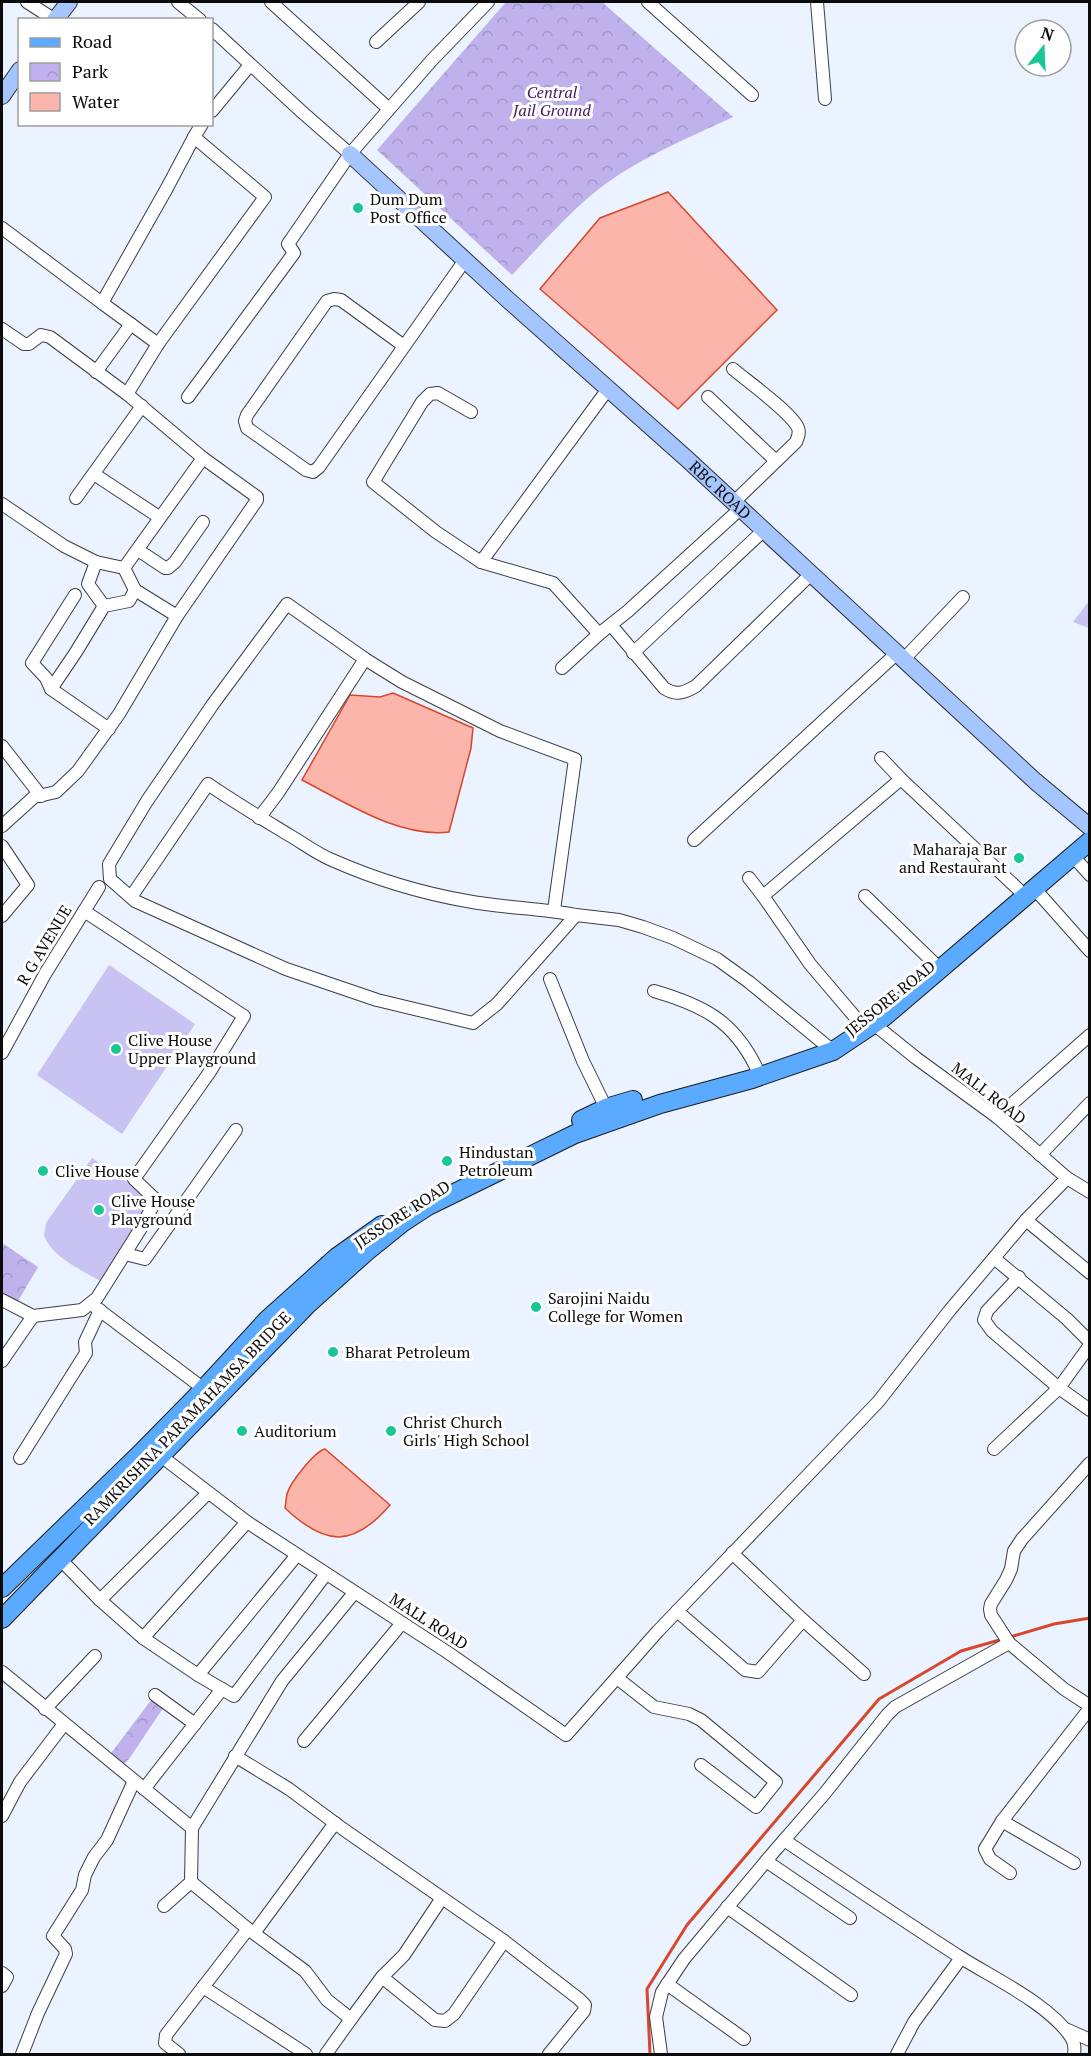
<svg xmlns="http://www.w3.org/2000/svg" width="1091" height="2056" font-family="'PT Serif',serif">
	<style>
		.park { fill: url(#park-crowns) }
		.pitch { fill: #c8c3f3 }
		.water { fill: #fbb5aa; stroke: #d8472b; stroke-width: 1.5 }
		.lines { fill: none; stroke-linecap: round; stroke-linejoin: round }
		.stream { stroke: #d8472b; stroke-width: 3 }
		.street-casing { stroke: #3e3e3e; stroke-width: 14 }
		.secondary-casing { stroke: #2d2d2d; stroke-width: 18 }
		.primary-casing { stroke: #1c1c1c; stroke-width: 20 }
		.street { stroke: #fff; stroke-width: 12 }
		.secondary { stroke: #a5c5ff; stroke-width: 16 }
		.primary { stroke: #5aaaff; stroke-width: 18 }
		.poi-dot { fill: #19c694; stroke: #fff; stroke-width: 2 }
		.labels { text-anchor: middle; stroke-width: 6; stroke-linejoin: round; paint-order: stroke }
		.park-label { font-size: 16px; font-style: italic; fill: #441768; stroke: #fff }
		.poi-label { font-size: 16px; fill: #0b0b0b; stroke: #fff; text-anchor: start }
		.street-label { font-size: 16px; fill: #0b0b0b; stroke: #fff }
	</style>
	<defs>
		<pattern id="park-crowns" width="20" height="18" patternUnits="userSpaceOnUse" patternTransform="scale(1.5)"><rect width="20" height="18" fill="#bfb1ec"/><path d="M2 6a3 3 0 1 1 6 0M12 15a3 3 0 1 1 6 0" fill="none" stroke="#a397c9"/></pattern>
	</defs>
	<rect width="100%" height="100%" fill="#eaf3ff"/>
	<!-- park -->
	<g class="park">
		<path d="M506,2H602L733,117C684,140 631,161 589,197C562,220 537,249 512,275L377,150Z"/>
		<polygon points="2,1243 38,1267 15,1306 2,1300"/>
		<polygon points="155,1695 167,1702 129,1759 123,1765 109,1756"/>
	</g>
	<!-- pitch -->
	<g class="pitch">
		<polygon points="1089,601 1089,628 1073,622"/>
		<polygon points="109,965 195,1024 122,1134 37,1075"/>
		<path d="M92,1158L151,1198L104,1283C84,1271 52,1258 44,1235L46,1223Z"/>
	</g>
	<!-- water -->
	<g class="water">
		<polygon points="668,192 777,310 678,409 540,289 600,218"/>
		<path d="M393,693L473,728L471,748L449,832C399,838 345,802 302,780L350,695L380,697Z"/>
		<path d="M325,1449L390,1505C353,1548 325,1546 285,1508C286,1503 286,1499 287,1494C290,1483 314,1452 325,1449Z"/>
	</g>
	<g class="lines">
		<!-- stream -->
		<g class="stream">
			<polyline points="1010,1637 1054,1624 1090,1618"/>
			<polyline points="650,2054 647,1989 687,1925 879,1699 961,1651 1003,1639"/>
		</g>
		<defs>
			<g id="street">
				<polyline points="27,2 55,20"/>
				<polyline points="178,2 200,20"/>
				<polyline points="271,2 389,109"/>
				<polyline points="648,2 752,95"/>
				<polyline points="817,2 825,99"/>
				<polyline points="212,29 302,112 350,154"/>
				<polyline points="376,42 419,2"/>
				<polyline points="212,111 250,65"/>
				<polyline points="2,228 102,303"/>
				<polyline points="2,329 24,344 29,344 41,335 50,337 127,394 158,344 265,197 194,137 202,124"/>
				<polyline points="158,344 102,303 167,188 194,137"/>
				<polyline points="404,346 341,300 334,299 327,301 247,415 245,421 247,428 306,470 313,472 319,467 465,260"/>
				<path d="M733,369C747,381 792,413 798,428C800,433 798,437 796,442L734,502"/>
				<polyline points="96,372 131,324"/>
				<polyline points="188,397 294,253 288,244 350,154 432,60 488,2"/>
				<polyline points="708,397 776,461"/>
				<polyline points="471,412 438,393 430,394 422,402 373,482 436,532 481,562 553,583 599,634 628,611 740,509"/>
				<polyline points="94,474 159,517"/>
				<polyline points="76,498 142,406"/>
				<polyline points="2,504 64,546 96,562 124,568"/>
				<polyline points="138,550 165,568 168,568 175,562 203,522"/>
				<polyline points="96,562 88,584 104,606"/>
				<polyline points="481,562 608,389"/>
				<polyline points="124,568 203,458 127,394"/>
				<polyline points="135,590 177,616 257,500 257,497 203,458"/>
				<polyline points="75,595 32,663 46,678 51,689 109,729"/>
				<path d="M611,625L664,688C676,696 684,693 696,686L810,575"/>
				<polyline points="633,653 763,531"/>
				<polyline points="365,659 287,604 213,704 147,801 109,864 110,879 135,901 286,969 377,1000 473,1023 497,1004 576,915 619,920 643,927 673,938 717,959 749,982 833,1051"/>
				<polyline points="903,660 963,597"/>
				<polyline points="562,668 599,634"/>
				<polyline points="51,689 76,652 104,606 129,601 135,590 124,568"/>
				<polyline points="2,746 41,796"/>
				<polyline points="881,758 901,779"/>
				<polyline points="259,818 278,793 365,659 402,682 500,731 575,759 554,910"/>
				<polyline points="2,826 34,797 56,792 78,771 119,714 177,616"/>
				<polyline points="694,840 896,654"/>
				<polyline points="2,846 28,885 2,916"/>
				<polyline points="1072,855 1090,875"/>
				<polyline points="749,878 763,896"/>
				<polyline points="1034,888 1090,951"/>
				<polyline points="865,896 934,963"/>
				<path d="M131,897L208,784C234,802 261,818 289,835C303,843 317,854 332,860C375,879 421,893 467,901C503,908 540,908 576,915"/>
				<polyline points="550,979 583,1061 606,1108"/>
				<path d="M654,991C702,1005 733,1020 756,1067"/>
				<polyline points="869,1020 916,1058 997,1117 1067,1178 1090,1192"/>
				<polyline points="866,1030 810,964 763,896 901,779 1019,890"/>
				<polyline points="2,1053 45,974 99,887"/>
				<polyline points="997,1117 1090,1035"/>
				<polyline points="1040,1155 1090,1103"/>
				<polyline points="1026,1220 1090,1273"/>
				<polyline points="125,1254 145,1259 236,1130"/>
				<polyline points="994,1258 1067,1319 1090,1342"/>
				<polyline points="2,1300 33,1316 82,1310 97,1298 141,1228 156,1200 134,1179 209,1073 244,1016 84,911"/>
				<polyline points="94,1306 204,1389"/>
				<polyline points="1090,1345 1059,1388 1090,1410"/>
				<polyline points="2,1361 33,1316"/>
				<polyline points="994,1449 1059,1388 992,1331 984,1320 987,1311 1019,1277"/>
				<polyline points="161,1456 247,1522 447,1652 566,1735 658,1631 878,1402 950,1310 1026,1220 1067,1178"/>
				<polyline points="20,1458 86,1353 85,1342 100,1310"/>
				<polyline points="732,1553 803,1620 864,1674"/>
				<polyline points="60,1559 100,1600 143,1638 198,1675 297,1555"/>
				<polyline points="100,1600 208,1493"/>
				<polyline points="677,1611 745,1670 758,1672 803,1620"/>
				<polyline points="143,1638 247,1522"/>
				<polyline points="1009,1643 1064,1689 1090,1706"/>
				<polyline points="2,1672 192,1828 191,1882 248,1929 305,1971 327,2000 351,2019 326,2054"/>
				<polyline points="198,1675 234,1696 326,1574"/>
				<polyline points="617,1678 654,1707 689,1714 701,1720 776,1782 756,1807 701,1765"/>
				<polyline points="155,1695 195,1724"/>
				<polyline points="45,1709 95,1656"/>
				<polyline points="304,1741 402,1623"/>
				<polyline points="235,1756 289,1789 343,1829 504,1941 579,1999 585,2005 584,2011 549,2054"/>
				<polyline points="144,1789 222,1689"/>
				<polyline points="2,1816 20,1782 64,1724"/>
				<polyline points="1002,1821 985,1849 990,1859 1010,1873"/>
				<polyline points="192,1828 282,1681 354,1593"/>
				<path d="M784,1840C842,1879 901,1919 960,1957C993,1978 1049,2004 1071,2037C1075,2043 1075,2048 1074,2054"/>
				<polyline points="766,1861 850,1918"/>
				<polyline points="1074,1863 1002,1821 1090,1708"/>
				<polyline points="164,1906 191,1882"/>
				<polyline points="727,1907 851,1995"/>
				<polyline points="254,1933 335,1823"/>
				<polyline points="2,1973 7,1977 2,1986"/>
				<polyline points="382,1977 435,2020 445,2021 454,2014 504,1941"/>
				<polyline points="667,1984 744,2039"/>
				<polyline points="203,1987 306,2054"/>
				<polyline points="351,2019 382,1977 404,1955 442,1898"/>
				<polyline points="1068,2030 1090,2040"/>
				<polyline points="22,2054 38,2013 66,1954 65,1949 53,1936 82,1890 85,1875 94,1857 107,1840 134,1781"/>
				<polyline points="179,2054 165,2043 166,2035 248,1929"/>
				<polyline points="661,2054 656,2017 662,1992 684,1959 772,1854 825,1793 887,1715 895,1707 1009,1643 991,1615 990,1609 991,1604 1006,1580 1011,1569 1014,1551 1022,1539 1090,1463"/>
				<polyline points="897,2054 914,2022 961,1958"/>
			</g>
			<g id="secondary">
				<polyline points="55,20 69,2"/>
				<polyline points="2,96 20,70"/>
				<path id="s1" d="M350,154L506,298L687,459L1035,781L1090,827"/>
			</g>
			<g id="primary">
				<polyline points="581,1120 606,1108 633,1100"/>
				<polyline points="2,1588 138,1456 200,1393 267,1320 337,1257 382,1225"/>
				<polyline points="2,1619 308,1304 366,1252 402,1223 428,1206 575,1134 660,1104 752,1079 833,1051 884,1017 1090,841"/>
			</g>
		</defs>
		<!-- street casing -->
		<use href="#street" class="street-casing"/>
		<!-- secondary casing -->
		<use href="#secondary" class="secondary-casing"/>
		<!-- primary casing -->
		<use href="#primary" class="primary-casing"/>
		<!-- street -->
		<use href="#street" class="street"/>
		<!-- secondary -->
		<use href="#secondary" class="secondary"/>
		<!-- primary -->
		<use href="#primary" class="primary"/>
	</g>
	<!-- markers -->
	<g class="poi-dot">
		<circle cx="358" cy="208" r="6"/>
		<circle cx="1019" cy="858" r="6"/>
		<circle cx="116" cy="1049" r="6"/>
		<circle cx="447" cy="1161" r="6"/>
		<circle cx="43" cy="1171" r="6"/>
		<circle cx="99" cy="1210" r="6"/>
		<circle cx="536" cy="1307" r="6"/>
		<circle cx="333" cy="1352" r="6"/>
		<circle cx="242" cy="1431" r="6"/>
		<circle cx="391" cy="1431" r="6"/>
	</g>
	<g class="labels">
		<!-- park labels -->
		<g class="park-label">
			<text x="552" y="98">Central<tspan x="552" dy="18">Jail Ground</tspan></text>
		</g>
		<!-- poi labels -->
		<g class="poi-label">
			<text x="370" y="205">Dum Dum<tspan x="370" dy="18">Post Office</tspan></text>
			<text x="1007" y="855" text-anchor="end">Maharaja Bar<tspan x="1007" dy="18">and Restaurant</tspan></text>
			<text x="128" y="1046">Clive House<tspan x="128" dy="18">Upper Playground</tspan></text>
			<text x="459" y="1158">Hindustan<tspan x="459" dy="18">Petroleum</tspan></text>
			<text x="55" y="1177">Clive House</text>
			<text x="111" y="1207">Clive House<tspan x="111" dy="18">Playground</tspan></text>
			<text x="548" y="1304">Sarojini Naidu<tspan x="548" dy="18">College for Women</tspan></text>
			<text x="345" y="1358">Bharat Petroleum</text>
			<text x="403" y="1428">Christ Church<tspan x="403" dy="18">Girls' High School</tspan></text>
			<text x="254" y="1437">Auditorium</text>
		</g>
		<!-- street labels -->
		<g class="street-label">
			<text dy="6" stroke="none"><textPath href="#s1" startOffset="500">RBC ROAD</textPath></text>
			<text transform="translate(44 945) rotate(-59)" y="6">R G AVENUE</text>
			<text transform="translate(890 998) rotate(-39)" y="6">JESSORE ROAD</text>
			<text transform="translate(989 1093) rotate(38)" y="6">MALL ROAD</text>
			<text transform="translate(402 1214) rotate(-33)" y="6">JESSORE ROAD</text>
			<text transform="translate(187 1418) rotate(-46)" y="6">RAMKRISHNA PARAMAHAMSA BRIDGE</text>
			<text transform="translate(429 1621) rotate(33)" y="6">MALL ROAD</text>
		</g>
	</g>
	<!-- border -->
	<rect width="1091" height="2056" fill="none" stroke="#0b0b0b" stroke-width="6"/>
	<!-- legend -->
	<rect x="18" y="18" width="195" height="108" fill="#ffffff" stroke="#9d9d9d" stroke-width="1.5"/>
	<rect x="30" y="38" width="30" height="9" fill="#5aaaff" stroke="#9d9d9d" stroke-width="1.5"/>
	<text x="72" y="48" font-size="18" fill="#0b0b0b">Road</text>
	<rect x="30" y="63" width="30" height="18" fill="url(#park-crowns)" stroke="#9d9d9d" stroke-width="1.5"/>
	<text x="72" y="78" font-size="18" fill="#0b0b0b">Park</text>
	<rect x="30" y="93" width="30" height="18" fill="#fbb5aa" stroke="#9d9d9d" stroke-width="1.5"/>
	<text x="72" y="108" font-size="18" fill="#0b0b0b">Water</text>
	<!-- north arrow -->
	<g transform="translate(1043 48) rotate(18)"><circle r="28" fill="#ffffff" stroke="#9d9d9d" stroke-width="1.5"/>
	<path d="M0-4.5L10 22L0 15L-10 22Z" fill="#19c694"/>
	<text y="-9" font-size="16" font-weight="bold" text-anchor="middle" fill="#0b0b0b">N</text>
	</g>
</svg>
